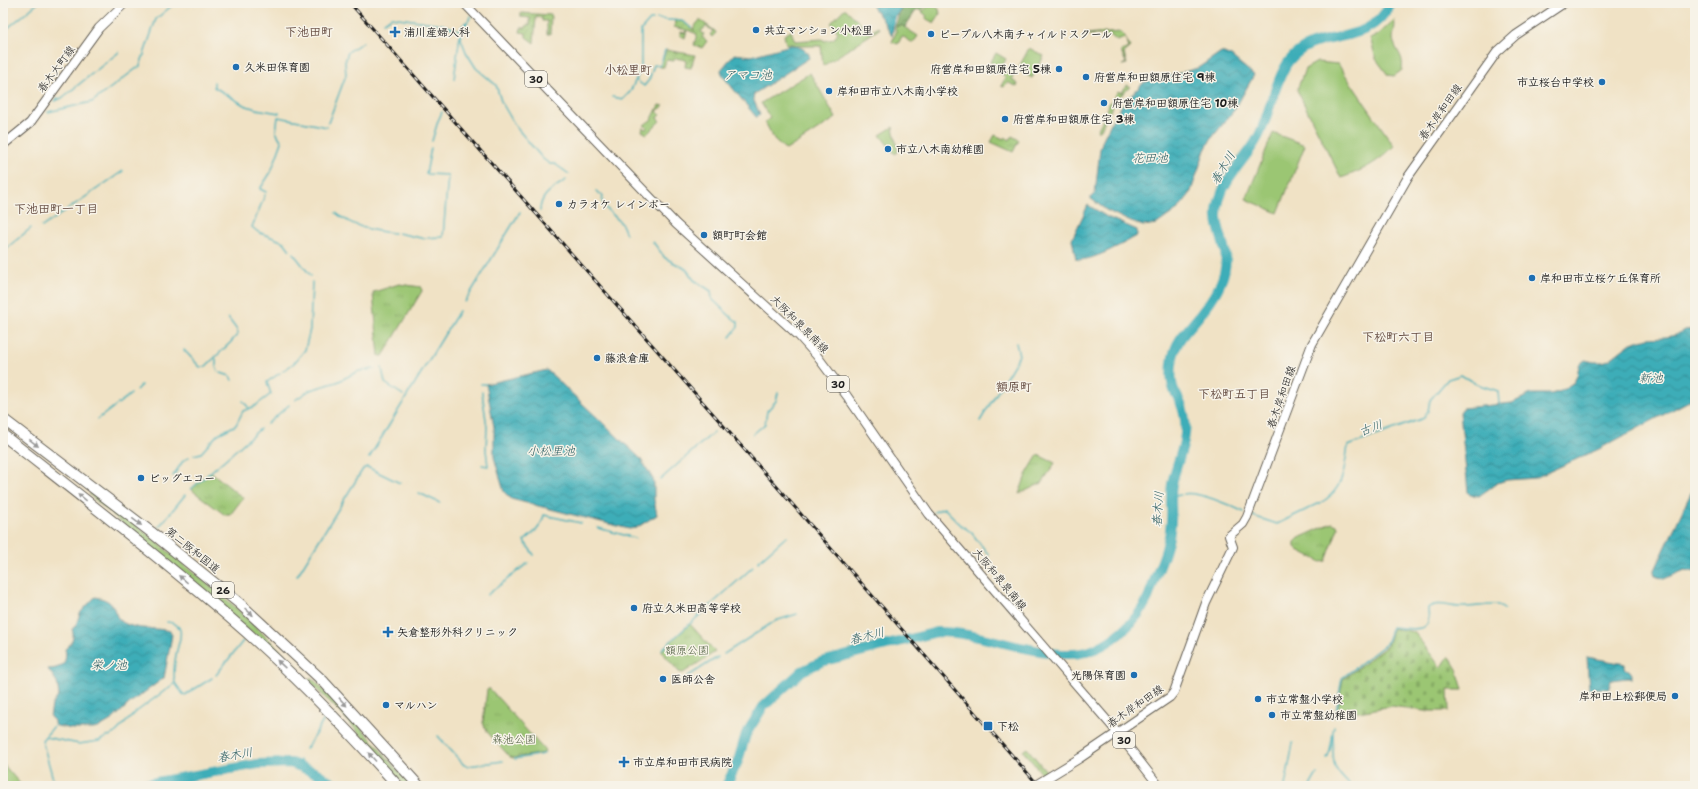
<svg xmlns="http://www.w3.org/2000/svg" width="1698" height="789" font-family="'Shantell Sans','Klee One',sans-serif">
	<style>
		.grass { fill: #9bc673; stroke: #5c7148 }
		.forest { fill: url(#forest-crowns); stroke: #4c6440 }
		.cemetery { fill: url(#cemetery-stones); stroke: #5c7148 }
		.park { fill: url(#park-tufts); stroke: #5c7148 }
		.garden { fill: url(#garden-furrows); stroke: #5c7148 }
		.water { fill: url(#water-waves); stroke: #2c646a }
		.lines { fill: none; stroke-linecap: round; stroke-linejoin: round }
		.stream { stroke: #3dadb8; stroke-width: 1.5 }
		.river { stroke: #3dadb8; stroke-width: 10 }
		.secondary-casing { stroke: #666157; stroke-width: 10 }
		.primary-casing { stroke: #666157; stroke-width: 10 }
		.highway-casing { stroke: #666157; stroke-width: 12 }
		.secondary { stroke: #fff; stroke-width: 8 }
		.primary { stroke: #fff; stroke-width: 8 }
		.highway { stroke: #fff; stroke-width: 10 }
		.rail-casing { stroke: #1c1c1c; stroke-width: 3 }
		.rail { stroke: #f7f3e8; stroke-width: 1.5; stroke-dasharray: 4.5; stroke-linecap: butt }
		.oneway { fill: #999 }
		.poi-dot { fill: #1f6fb2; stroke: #f7f3e8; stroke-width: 1.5 }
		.labels { text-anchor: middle; stroke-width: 3; stroke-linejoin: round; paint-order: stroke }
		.shield { fill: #f7f3e8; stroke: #5e5c59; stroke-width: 1 }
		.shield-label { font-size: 10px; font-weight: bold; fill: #1c1c1c }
		.poi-label { font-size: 11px; font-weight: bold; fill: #1c1c1c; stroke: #f7f3e8; text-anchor: start }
		.street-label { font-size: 11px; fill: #1c1c1c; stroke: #f7f3e8 }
		.park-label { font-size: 11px; fill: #48583a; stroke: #f7f3e8 }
		.neighbourhood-label { font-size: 12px; font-weight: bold; fill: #644b40; stroke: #f7f3e8 }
		.water-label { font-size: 12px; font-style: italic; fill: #2b5d62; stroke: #f7f3e8 }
	</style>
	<defs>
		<pattern id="forest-crowns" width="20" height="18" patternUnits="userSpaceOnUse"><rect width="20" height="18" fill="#7cab65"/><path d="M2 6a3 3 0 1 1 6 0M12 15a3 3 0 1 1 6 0" fill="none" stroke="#658a52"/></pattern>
		<pattern id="cemetery-stones" width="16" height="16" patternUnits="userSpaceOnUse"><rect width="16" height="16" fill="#9bc673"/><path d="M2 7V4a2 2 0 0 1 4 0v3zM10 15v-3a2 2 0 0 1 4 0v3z" fill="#85aa63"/></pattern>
		<pattern id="park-tufts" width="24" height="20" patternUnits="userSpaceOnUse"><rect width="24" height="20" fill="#9bc673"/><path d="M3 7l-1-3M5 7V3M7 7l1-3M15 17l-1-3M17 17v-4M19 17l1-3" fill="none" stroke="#85aa63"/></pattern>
		<pattern id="garden-furrows" width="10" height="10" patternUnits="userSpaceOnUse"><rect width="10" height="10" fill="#9bc673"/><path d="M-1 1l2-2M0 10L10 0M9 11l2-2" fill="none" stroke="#85aa63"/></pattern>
		<pattern id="water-waves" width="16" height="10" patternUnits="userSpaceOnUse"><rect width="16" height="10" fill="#3dadb8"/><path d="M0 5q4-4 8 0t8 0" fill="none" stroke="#328c95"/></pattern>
	</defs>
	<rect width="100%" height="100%" fill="#f7f3e8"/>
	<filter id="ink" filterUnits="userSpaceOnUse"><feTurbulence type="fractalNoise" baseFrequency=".025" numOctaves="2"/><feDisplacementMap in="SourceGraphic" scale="8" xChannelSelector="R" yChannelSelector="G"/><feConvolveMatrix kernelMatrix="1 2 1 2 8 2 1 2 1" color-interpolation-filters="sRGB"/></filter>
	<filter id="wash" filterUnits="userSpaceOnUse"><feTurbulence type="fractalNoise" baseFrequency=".012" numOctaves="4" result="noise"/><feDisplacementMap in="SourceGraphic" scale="16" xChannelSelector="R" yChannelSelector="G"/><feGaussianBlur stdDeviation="0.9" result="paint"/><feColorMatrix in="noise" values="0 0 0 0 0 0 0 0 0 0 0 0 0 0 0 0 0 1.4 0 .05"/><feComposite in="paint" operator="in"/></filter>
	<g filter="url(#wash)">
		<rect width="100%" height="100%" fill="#f0e2c5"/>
		<!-- grass -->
		<g class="grass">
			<polygon points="931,4 939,9 940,14 934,23 925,18 927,16 922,12"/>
			<polygon points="844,9 846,9 870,33 878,27 879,29 823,66 821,46 801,46 793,44 786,44 784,35 791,31 795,41 823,39 824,41 834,39 838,32 831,23"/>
			<path d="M1394,20C1397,28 1391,36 1394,43C1398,54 1404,56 1402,70L1394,76L1388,75L1376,59L1370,38L1378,35Z"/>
			<polygon points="901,25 918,36 913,43 902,36 898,44 892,42 896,32 895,27"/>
			<polygon points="1106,32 1106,33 1121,32 1131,47 1124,53 1127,64 1122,65 1126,63 1121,51 1129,48 1125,38 1117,41 1109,34 1107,37 1102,35 1088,35 1087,34"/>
			<path d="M1317,62L1338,64L1394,146C1379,162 1362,171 1341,178L1297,90L1305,69Z"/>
			<polygon points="810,73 836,118 786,150 774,139 765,122 770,118 761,103"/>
			<polygon points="1126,85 1130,87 1118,98 1107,116 1100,131 1097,131 1105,115 1104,114 1111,101 1112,101 1118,91 1122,93"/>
			<polygon points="659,105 664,106 657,111 660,115 657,118 660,121 647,134 642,131 643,127 645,129 647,128 644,125 652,119"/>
			<polygon points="893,127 898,152 895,154 880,135"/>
			<polygon points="1273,133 1305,145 1278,213 1246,199"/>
			<polygon points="90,493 136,525 232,604 288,658 285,662 101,505 89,494"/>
			<polygon points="311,677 360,726 411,786 405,786 340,712 308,681"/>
		</g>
		<!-- forest -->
		<polygon class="forest" points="907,3 929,3 921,11 917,9 905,27 901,25 895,27 900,11"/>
		<!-- cemetery -->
		<polygon class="cemetery" points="1393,628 1414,632 1441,668 1449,656 1457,669 1463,690 1448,690 1449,711 1424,711 1392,706 1336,716 1343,679 1387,646"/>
		<!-- park -->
		<g class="park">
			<polygon points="1029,48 1044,56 1032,78 1020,71 1019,67"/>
			<polygon points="995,135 1004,139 1005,137 1010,140 1012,136 1019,140 1013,152 991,142"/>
			<polygon points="399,284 421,287 422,291 383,356 379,356 373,294 374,292"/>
			<polygon points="1038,455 1055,463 1042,483 1019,494 1026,475"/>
			<polygon points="211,472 243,498 230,515 225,515 193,491 192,488"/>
			<polygon points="1332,523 1337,525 1338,528 1326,561 1321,562 1298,550 1295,547 1295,542 1299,538"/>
			<polygon points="690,624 715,652 683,673 679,672 662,652 662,650"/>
			<polygon points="488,689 490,689 545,751 544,753 513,758 510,757 488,733 483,723 487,690"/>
			<polygon points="1027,748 1046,771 1042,774 1023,751"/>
			<polygon points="3,764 22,786 3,786"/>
		</g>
		<!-- garden -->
		<g class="garden">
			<polygon points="521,13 551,15 550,34 547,34 547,21 542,21 542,18 536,17 534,43 526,37 526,33 520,32 521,28 526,28 527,25 530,25 530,18 521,17"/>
			<polygon points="675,20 684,22 695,31 693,28 700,20 715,31 716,33 712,37 710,35 713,31 706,26 701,32 704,34 702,37 707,41 702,48 694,45 697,34 687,30 685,38 680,36 681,32 685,33 686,30 674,27"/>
			<polygon points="666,50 695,55 691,68 685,67 686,60 675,58 674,61 666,60 664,67 660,67"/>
			<polygon points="996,53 1006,59 1001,68 1013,76 1012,80 1018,84 1017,87 1007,82 1004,87 1001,86 1006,77 992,68 994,65 990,63"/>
		</g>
		<!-- water -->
		<g class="water">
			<polygon points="870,3 904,3 895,18 892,36 882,19"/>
			<path d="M791,45C798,46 805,49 809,54V58L754,94L753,98L760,115L756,117L722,75L721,70L734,54L751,56Z"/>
			<polygon points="1221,52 1230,55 1254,75 1235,109 1211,139 1205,150 1190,194 1178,209 1157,224 1143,226 1131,222 1106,210 1090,198 1095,193 1100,149 1103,139 1114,117 1123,104 1143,83 1198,68"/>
			<path d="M1088,205L1107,217L1137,230V236C1126,242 1088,264 1076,259L1072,239Z"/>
			<polygon points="1693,329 1695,346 1695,394 1691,400 1599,449 1535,478 1507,480 1497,483 1479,496 1470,495 1468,492 1460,412 1463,408 1512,403 1531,394 1551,394 1561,391 1574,382 1577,376 1579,365 1585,360 1594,362 1602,362 1609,360 1631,343 1648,338 1666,337 1676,335 1684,330"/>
			<polygon points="547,370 640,458 653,479 654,485 654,500 657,515 636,528 629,529 511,499 504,492 494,457 494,427 486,384"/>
			<polygon points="1695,484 1695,572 1685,570 1664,579 1655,576 1654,572"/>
			<path d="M95,597C101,598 110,600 113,607C116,612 116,618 122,622C138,631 154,627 170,631L172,635L164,678L130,703L113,719L98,728L93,729H73L57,726L54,724V721L50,717L52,705L59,695L57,682L48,669C62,669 68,662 65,649C72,644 75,637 72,629L76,625L80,613Z"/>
			<polygon points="1587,657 1625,664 1625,668 1630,671 1632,674 1632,679 1627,678 1611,680 1609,689 1591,688 1590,691 1589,691"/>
		</g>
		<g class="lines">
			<!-- stream -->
			<g class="stream">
				<polyline points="471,16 462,31 461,39 466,52 476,68 496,85 501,101 516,127 543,159 550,164 555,164 569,174"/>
				<polyline points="657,19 682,21 691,27"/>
				<polyline points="384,22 391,17 441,24 461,31"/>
				<polyline points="3,32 38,3"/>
				<polyline points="454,79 461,28 466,22"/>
				<polyline points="636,80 644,86 649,80 654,65 660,66 665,50"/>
				<polyline points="214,82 214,87 244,105 256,109 279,113"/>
				<polyline points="612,97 623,99 630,92 641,69 641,30 650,20 653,20"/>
				<polyline points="58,98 55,101 62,98 119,52"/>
				<polyline points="48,112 92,102 137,68 140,66 156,19 175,3"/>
				<polyline points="302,122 327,127"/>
				<polyline points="328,123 346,75 345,62 348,52 363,42"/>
				<polyline points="432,141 438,121 442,112"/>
				<path d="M596,191L603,196C599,207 614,214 620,222C623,225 624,230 626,234"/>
				<polyline points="266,192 260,189 271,172 282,142 276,132 278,117 300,121"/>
				<polyline points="265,195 252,227 258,232 284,242 290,250"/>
				<path d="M540,211C540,194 554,188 566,180"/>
				<path d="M336,213C353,227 372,231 394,233"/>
				<polyline points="42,227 123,171"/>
				<polyline points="398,233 421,238 443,237 448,175 426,174 431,148"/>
				<polyline points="653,242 665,258 686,269 694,280 711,291 712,299 731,317 738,322 738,327 730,337"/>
				<polyline points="3,251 31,228"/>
				<polyline points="293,253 311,276"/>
				<polyline points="465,302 520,212"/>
				<polyline points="184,350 200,367 205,367 230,343 238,334 237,330 228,318"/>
				<polyline points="216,359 216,367 218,371"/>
				<polyline points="382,368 385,383 403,395"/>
				<polyline points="283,371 294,363 305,350 310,329 312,282"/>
				<polyline points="221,373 230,376 232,380"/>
				<polyline points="481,384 486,384"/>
				<polyline points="136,390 141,385"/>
				<polyline points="482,392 487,427 486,450 488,466 482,465"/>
				<polyline points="295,400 310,390 337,382 359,371 374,369"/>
				<polyline points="243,401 248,407"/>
				<polyline points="98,419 131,394"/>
				<polyline points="980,421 1016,361 1019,355 1016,343"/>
				<polyline points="267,424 289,405"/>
				<polyline points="753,434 765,424 767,411 776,401 778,393"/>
				<polyline points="194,455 201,453 218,434 236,425 243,411 255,406 271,394 267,382 280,373"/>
				<polyline points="369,458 459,311"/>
				<polyline points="173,476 183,461 189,457"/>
				<polyline points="661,479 714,432"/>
				<polyline points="191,489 260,429"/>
				<polyline points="419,493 440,503"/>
				<path d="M1183,494C1198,491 1230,505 1244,512"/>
				<polyline points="1171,497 1180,495"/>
				<polyline points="934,512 944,508 962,526 971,532 988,554"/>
				<path d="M1253,516L1277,524L1324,501C1345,486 1344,468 1348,446L1424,418L1428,411L1430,400L1448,379L1461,375L1476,384L1498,391L1499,404"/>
				<polyline points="158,528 185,495"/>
				<polyline points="598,528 635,538"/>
				<path d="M534,555L524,541C534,533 541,528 544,515L581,523"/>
				<polyline points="758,562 787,536"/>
				<polyline points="297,576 363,469 367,467 400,483"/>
				<polyline points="487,595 528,563"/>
				<polyline points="662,649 753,567"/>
				<polyline points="724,654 775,621 797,614"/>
				<polyline points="216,675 243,641"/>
				<polyline points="687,677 718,657"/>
				<polyline points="175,683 183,694 185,695 212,678"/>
				<path d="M1335,717L1342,678L1386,644L1392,627C1400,628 1423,632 1427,624C1430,620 1428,613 1428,608C1437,601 1449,607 1459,607C1472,608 1485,604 1498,605L1505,610"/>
				<path d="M1333,734C1335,762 1327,764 1351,786"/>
				<polyline points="438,736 464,765 468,766 503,761"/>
				<path d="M45,737L79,744L99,741L115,733L136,712L175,683C173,673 174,665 176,655C178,642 189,624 167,622"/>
				<polyline points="306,749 325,718"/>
				<polyline points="1327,758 1330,751 1334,726"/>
				<polyline points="515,759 544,754"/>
				<polyline points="297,766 300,760"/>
				<polyline points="55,786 42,740 55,725"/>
				<polyline points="1285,786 1293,743"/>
				<polyline points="1310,786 1317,774"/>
			</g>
			<!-- river -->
			<g class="river">
				<polyline points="134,786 258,764 291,763 319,774 336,786"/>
				<path d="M726,786L738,761L746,734L763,707L802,671L821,662L937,632C967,632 997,642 1025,648C1045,652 1065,657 1086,652C1111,645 1137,622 1148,598C1151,591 1153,583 1156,576C1164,557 1170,541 1171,521C1172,509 1170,496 1172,484C1176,463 1188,442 1185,420C1184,410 1180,401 1176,394C1170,384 1171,368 1173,357C1176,341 1185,333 1195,321C1206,308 1220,290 1224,273C1230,251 1219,238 1217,218C1216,207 1221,192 1227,182C1237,164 1253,151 1261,131C1269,113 1277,76 1289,61C1318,25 1367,51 1391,3"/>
			</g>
		</g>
	</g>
	<g filter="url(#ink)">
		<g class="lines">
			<defs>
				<g id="secondary">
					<polyline points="3,145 30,123 99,28 125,3"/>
					<polyline points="1034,786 1080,758 1170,697 1174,692 1206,603 1233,547 1229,536 1243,524 1247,517 1312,344 1408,177 1497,52 1516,35 1564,3"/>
				</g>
				<polyline id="primary" points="464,3 676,224 799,336 817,356 847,396 929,514 1117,732 1159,786"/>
				<g id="highway">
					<polyline points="3,419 151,532 239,603 324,682 419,786"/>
					<path d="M3,435C79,495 156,554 229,617C290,669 345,727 398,786"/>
				</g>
			</defs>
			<!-- secondary casing -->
			<use href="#secondary" class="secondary-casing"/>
			<!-- primary casing -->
			<use href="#primary" class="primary-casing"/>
			<!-- highway casing -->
			<use href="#highway" class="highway-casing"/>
			<!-- secondary -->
			<use href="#secondary" class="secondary"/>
			<!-- primary -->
			<use href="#primary" class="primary"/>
			<!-- highway -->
			<use href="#highway" class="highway"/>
			<defs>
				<polyline id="rail" points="350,3 722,424 1039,786"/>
			</defs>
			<!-- rail casing -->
			<use href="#rail" class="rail-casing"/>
			<!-- rail -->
			<use href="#rail" class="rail"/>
		</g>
		<!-- one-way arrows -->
		<defs><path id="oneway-solid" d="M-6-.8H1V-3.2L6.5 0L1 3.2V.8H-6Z"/></defs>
		<g class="oneway">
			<use href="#oneway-solid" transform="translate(34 443) rotate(38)"/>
			<use href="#oneway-solid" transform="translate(82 497) rotate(-141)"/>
			<use href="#oneway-solid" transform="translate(137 522) rotate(37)"/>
			<use href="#oneway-solid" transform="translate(183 579) rotate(-141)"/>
			<use href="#oneway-solid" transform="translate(249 612) rotate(42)"/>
			<use href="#oneway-solid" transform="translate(281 664) rotate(-137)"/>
			<use href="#oneway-solid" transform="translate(343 702) rotate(47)"/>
			<use href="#oneway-solid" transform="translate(372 757) rotate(-132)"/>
		</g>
	</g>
	<!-- markers -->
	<g class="poi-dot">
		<circle cx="756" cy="30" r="4"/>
		<path d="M393 26h4v4h4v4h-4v4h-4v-4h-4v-4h4z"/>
		<circle cx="931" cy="34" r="4"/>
		<circle cx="236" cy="67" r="4"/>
		<circle cx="1059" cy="69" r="4"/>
		<circle cx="1086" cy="77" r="4"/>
		<circle cx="1602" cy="82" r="4"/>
		<circle cx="829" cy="91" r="4"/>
		<circle cx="1104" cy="103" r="4"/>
		<circle cx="1005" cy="119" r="4"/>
		<circle cx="888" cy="149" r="4"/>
		<circle cx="559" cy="204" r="4"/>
		<circle cx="704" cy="235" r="4"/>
		<circle cx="1532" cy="278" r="4"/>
		<circle cx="597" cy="358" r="4"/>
		<circle cx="141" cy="478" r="4"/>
		<circle cx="634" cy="608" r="4"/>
		<path d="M386 626h4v4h4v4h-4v4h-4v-4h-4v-4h4z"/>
		<circle cx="1134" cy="675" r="4"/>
		<circle cx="663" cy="679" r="4"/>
		<circle cx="1675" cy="696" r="4"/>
		<circle cx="1258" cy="699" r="4"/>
		<circle cx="386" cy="705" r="4"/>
		<circle cx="1272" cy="715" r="4"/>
		<rect x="983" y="721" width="10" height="10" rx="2"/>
		<path d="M622 756h4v4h4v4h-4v4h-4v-4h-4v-4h4z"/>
	</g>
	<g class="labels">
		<!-- shield labels -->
		<g class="shield">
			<rect x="525" y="71" width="22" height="16" rx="3"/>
			<rect x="827" y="376" width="22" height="16" rx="3"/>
			<rect x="212" y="582" width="22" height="16" rx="3"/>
			<rect x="1113" y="732" width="22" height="16" rx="3"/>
		</g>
		<g class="shield-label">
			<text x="536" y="83">30</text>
			<text x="838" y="388">30</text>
			<text x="223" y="594">26</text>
			<text x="1124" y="744">30</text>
		</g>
		<!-- poi labels -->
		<g class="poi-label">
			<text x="764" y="34">共立マンション小松里</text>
			<text x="404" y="36">浦川産婦人科</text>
			<text x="939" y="38">ピープル八木南チャイルドスクール</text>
			<text x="244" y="71">久米田保育園</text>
			<text x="1051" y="73" text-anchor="end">府営岸和田額原住宅 5棟</text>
			<text x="1094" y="81">府営岸和田額原住宅 9棟</text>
			<text x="1594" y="86" text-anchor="end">市立桜台中学校</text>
			<text x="837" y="95">岸和田市立八木南小学校</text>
			<text x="1112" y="107">府営岸和田額原住宅 10棟</text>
			<text x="1013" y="123">府営岸和田額原住宅 3棟</text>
			<text x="896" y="153">市立八木南幼稚園</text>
			<text x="567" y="208">カラオケ レインボー</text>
			<text x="712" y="239">額町町会館</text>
			<text x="1540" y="282">岸和田市立桜ケ丘保育所</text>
			<text x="605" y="362">藤浪倉庫</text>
			<text x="149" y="482">ビッグエコー</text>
			<text x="642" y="612">府立久米田高等学校</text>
			<text x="397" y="636">矢倉整形外科クリニック</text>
			<text x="1126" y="679" text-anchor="end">光陽保育園</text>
			<text x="671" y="683">医師公舎</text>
			<text x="1667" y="700" text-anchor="end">岸和田上松郵便局</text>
			<text x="1266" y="703">市立常盤小学校</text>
			<text x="394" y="709">マルハン</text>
			<text x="1280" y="719">市立常盤幼稚園</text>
			<text x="997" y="730">下松</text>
			<text x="633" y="766">市立岸和田市民病院</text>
		</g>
		<!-- street labels -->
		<g class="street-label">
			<text transform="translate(56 69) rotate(-54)" y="4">春木大町線</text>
			<text transform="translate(1440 112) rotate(-55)" y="4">春木岸和田線</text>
			<text transform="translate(800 324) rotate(45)" y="4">大阪和泉泉南線</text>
			<text transform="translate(1281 397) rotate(-71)" y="4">春木岸和田線</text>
			<text transform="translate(193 550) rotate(39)" y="4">第二阪和国道</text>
			<text transform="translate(1000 579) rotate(50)" y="4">大阪和泉泉南線</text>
			<text transform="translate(1135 706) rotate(-35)" y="4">春木岸和田線</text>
		</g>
		<!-- park labels -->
		<g class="park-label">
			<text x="687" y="654">額原公園</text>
			<text x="514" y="743">森池公園</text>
		</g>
		<!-- neighbourhood labels -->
		<g class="neighbourhood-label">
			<text x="309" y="36">下池田町</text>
			<text x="628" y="74">小松里町</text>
			<text x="56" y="213">下池田町一丁目</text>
			<text x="1398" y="341">下松町六丁目</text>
			<text x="1014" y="391">額原町</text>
			<text x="1234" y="398">下松町五丁目</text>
		</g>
		<!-- water labels -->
		<g class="water-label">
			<text x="748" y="79">アマコ池</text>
			<text x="1150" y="162">花田池</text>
			<text transform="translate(1223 168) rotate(-59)" y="4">春木川</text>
			<text x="1651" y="382">新池</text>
			<text transform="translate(1371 428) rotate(-20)" y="4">古川</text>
			<text x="551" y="455">小松里池</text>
			<text transform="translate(1158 509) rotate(-86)" y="4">春木川</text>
			<text transform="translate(867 636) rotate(-14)" y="4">春木川</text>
			<text x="109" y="669">栄ノ池</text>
			<text transform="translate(235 755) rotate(-10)" y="4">春木川</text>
		</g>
	</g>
	<!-- margin -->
	<rect width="1698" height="789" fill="none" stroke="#f7f3e8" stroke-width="16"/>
</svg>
